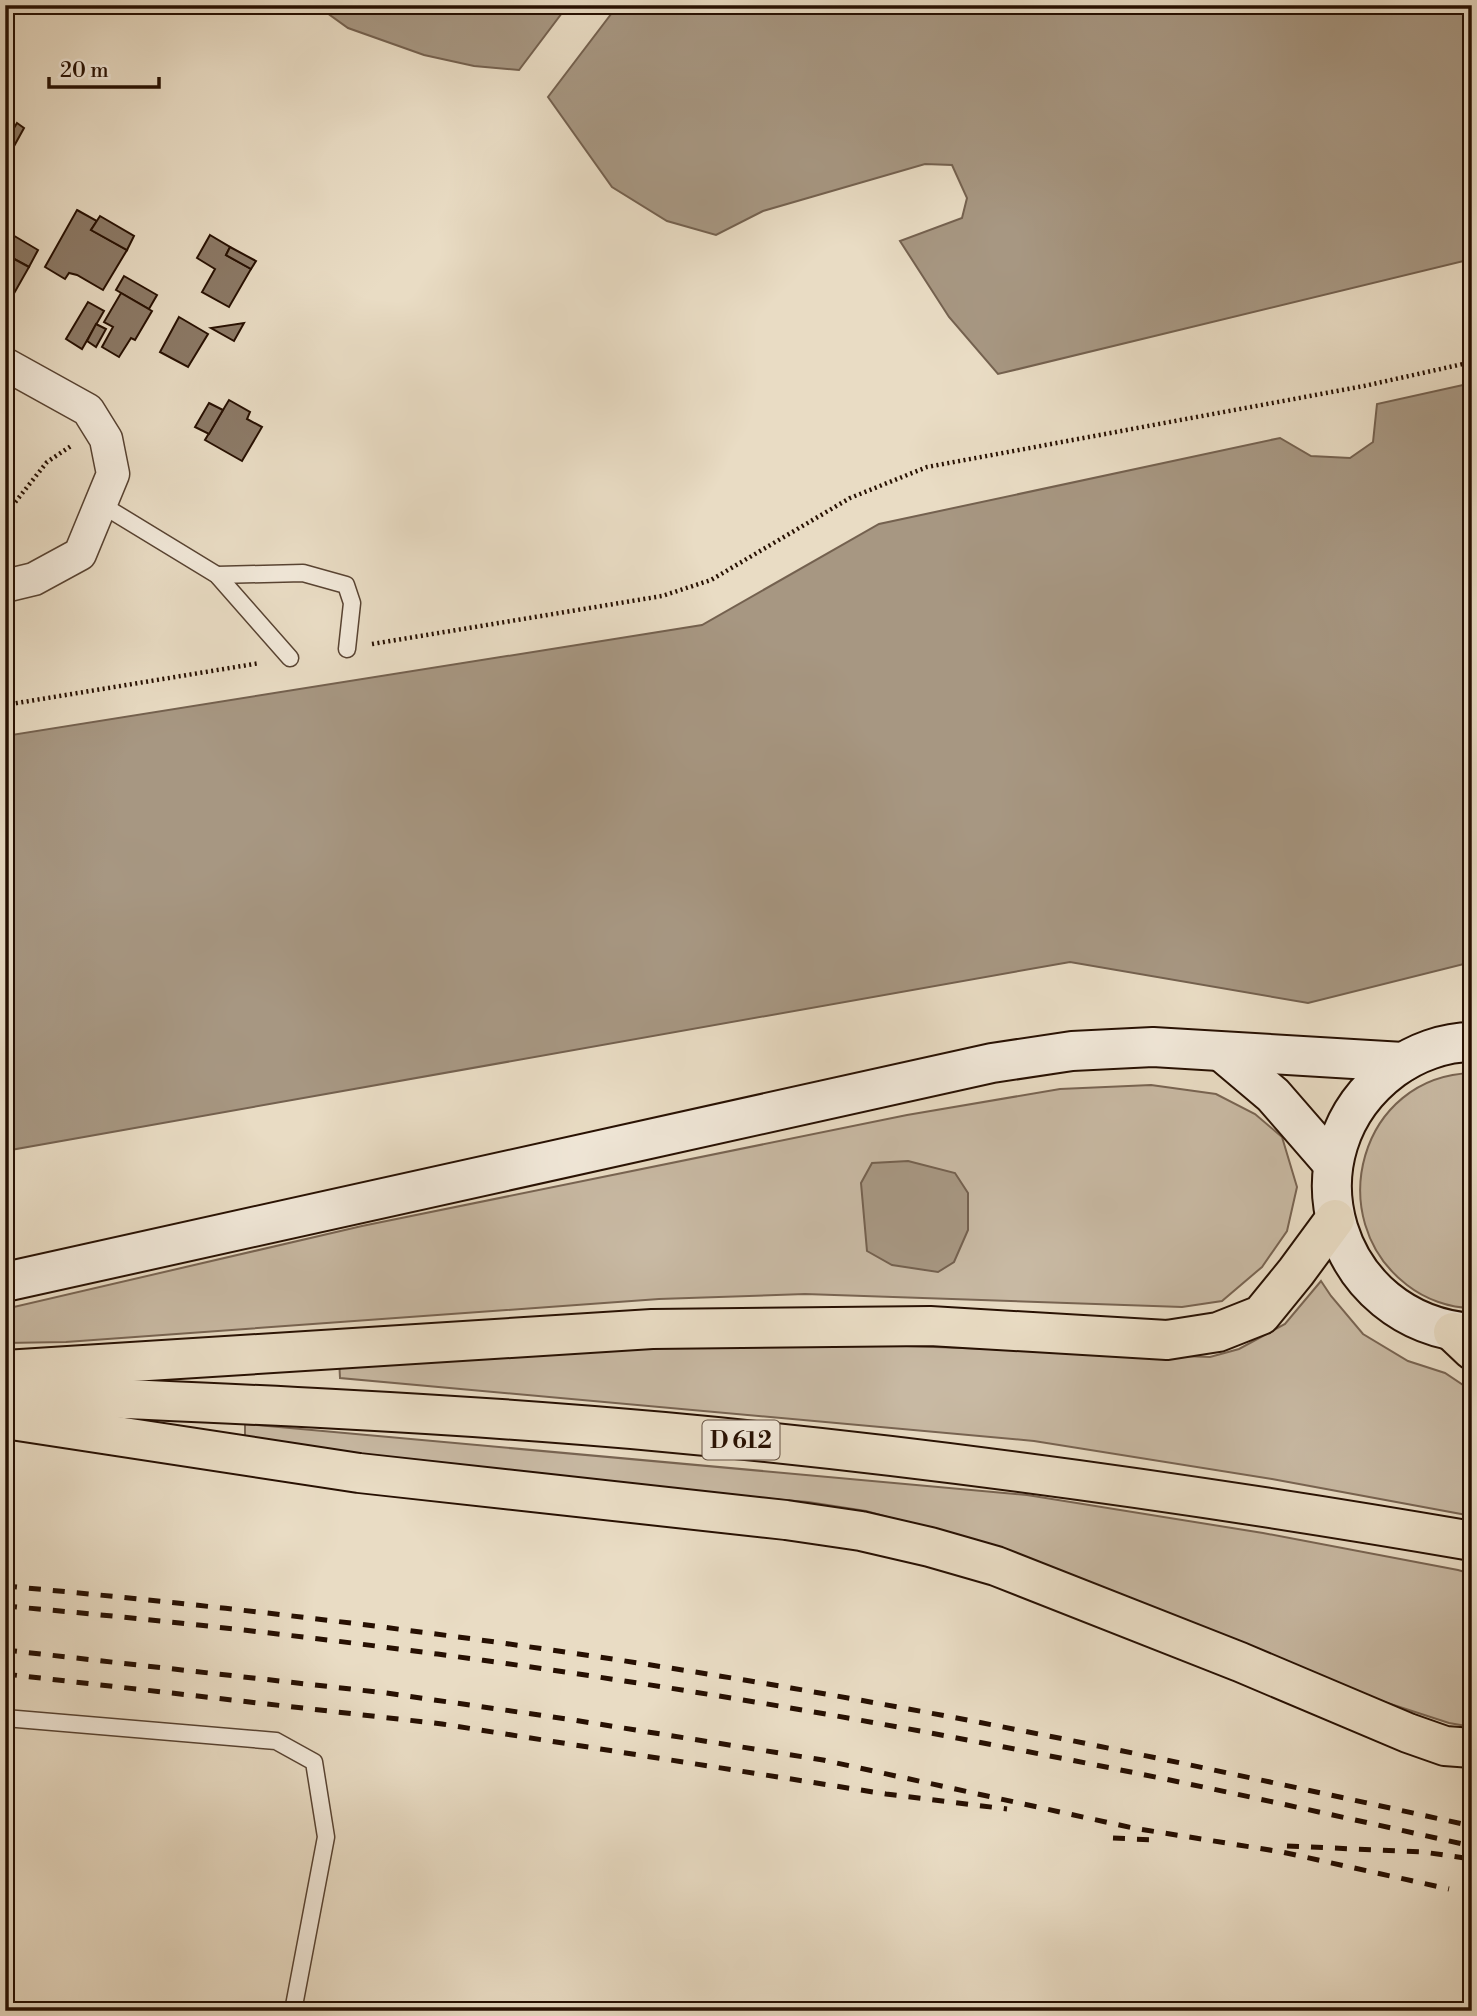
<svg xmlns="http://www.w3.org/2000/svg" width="1477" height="2016" font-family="'Libre Bodoni',serif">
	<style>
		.green { fill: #c8b9a3; stroke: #786452; stroke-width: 2 }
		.water { fill: #a79782; stroke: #74614f; stroke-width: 2 }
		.building { fill: #8c7a67; stroke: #271002; stroke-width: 2 }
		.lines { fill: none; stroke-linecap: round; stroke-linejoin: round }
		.lane-casing { stroke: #584332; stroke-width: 19 }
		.street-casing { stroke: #584332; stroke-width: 35 }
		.secondary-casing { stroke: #271002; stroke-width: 42 }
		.primary-casing { stroke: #271002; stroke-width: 42 }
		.path { stroke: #271002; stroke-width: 4.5; stroke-dasharray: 2 3.5; stroke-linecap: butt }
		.lane { stroke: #f1e8d9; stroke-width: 16 }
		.street { stroke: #f1e8d9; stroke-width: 32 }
		.secondary { stroke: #f1e8d9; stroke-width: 38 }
		.primary { stroke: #e9dcc4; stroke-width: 38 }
		.rail { stroke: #271002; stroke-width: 5; stroke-dasharray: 12 12; stroke-linecap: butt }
		.labels { text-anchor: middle; stroke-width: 7; stroke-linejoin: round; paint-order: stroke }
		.shield { fill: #f1e8d9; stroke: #645142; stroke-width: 2 }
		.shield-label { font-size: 23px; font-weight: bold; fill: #271002 }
	</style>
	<rect width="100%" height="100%" fill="#e9dcc4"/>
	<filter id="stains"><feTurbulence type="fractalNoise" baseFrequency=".00286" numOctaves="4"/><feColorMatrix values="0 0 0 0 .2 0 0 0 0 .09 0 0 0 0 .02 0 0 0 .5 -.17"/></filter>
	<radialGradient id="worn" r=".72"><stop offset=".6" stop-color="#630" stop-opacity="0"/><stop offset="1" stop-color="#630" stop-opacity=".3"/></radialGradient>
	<!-- green -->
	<g class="green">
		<path d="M1472,1073V1308C1449,1308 1425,1299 1407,1285C1321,1219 1360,1076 1472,1073Z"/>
		<polygon points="1151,1085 1216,1094 1255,1114 1282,1137 1297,1187 1287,1231 1262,1267 1222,1301 1182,1307 805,1294 659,1299 66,1342 5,1343 5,1309 362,1226 907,1115 1060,1089"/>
		<polygon points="1321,1281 1331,1296 1363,1334 1408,1361 1445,1373 1472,1391 1472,1516 1272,1479 1034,1441 340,1378 339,1358 796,1342 1210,1357 1239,1349 1285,1324"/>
		<polygon points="245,1424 1027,1495 1263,1533 1458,1570 1472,1574 1472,1727 1449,1723 1372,1698 973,1541 866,1511 808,1502 535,1480 245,1445"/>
	</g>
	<!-- water -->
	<g class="water">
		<polygon points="316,5 568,5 519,70 474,66 424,55 348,28"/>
		<polygon points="618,5 1472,5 1472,259 998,374 949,317 900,241 962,218 967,198 952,165 925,164 763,211 716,235 667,221 612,187 548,97"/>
		<polygon points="1472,383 1472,962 1308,1003 1070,962 5,1151 5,736 702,625 879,524 1280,438 1311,456 1350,458 1373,442 1377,404"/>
		<polygon points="908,1161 955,1173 968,1193 968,1230 954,1262 938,1272 892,1265 867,1251 861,1183 872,1163"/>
	</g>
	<!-- building -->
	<g class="building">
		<polygon points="17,123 24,128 7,159 5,158 5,143"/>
		<polygon points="77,210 97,221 91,230 127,250 103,290 77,275 69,273 65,279 45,267"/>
		<polygon points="100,216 134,236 127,250 91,230"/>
		<polygon points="11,234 38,250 29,267 5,254 5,244"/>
		<polygon points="210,235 230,247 226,255 251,269 229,307 202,292 215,269 197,258"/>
		<polygon points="230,247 256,261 251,269 226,255"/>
		<polygon points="5,254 29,267 12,297 5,293"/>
		<polygon points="124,276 157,295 149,309 116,290"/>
		<polygon points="121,293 152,311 135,340 131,338 119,357 102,347 113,327 104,322"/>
		<polygon points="88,302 104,311 82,349 66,339"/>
		<polygon points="179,317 208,334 188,367 160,352"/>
		<polygon points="244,323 234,341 211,328"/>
		<polygon points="96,324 106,329 96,347 87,341"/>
		<polygon points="229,400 250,412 247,419 262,427 242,461 205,440"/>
		<polygon points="209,403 223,410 209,434 195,427"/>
	</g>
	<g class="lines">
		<defs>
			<g id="lane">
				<polyline points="102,505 217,575 290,658"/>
				<polyline points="217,575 303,573 346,585 352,603 347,649"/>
				<polyline points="5,1718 276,1741 314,1762 326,1837 293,2011"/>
			</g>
			<polyline id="street" points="5,364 88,410 106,439 113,474 80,554 34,579 5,586"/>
			<g id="secondary">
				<path d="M1472,1042C1444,1042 1415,1053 1393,1069C1280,1153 1334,1323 1472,1333"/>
				<polyline points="1222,1052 1273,1095 1333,1164"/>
				<polyline points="5,1282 992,1063 1072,1051 1153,1047 1403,1062"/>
			</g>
			<g id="primary">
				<polyline points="1453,1332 1472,1350"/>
				<polyline points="5,1370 652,1329 930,1326 1167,1340 1218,1332 1261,1315 1296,1272 1335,1219"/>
				<path d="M5,1394C225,1403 445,1412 664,1432C935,1457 1204,1495 1472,1541"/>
				<polyline points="5,1419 359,1473 786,1520 861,1531 930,1547 996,1566 1240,1662 1408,1733 1445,1746 1472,1748"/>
			</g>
		</defs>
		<!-- lane casing -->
		<use href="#lane" class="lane-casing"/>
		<!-- street casing -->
		<use href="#street" class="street-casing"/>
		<!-- secondary casing -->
		<use href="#secondary" class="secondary-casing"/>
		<!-- primary casing -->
		<use href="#primary" class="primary-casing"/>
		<!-- path -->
		<g class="path">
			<polyline points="5,515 47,462 71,446"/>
			<polyline points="372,644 662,596 711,580 850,498 927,467 1364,386 1472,362"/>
			<polyline points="5,705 260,663"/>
		</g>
		<!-- lane -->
		<use href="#lane" class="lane"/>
		<!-- street -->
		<use href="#street" class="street"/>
		<!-- secondary -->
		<use href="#secondary" class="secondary"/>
		<!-- primary -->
		<use href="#primary" class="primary"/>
		<!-- rail -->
		<g class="rail">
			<path d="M5,1586C268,1610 530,1643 791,1688C1019,1727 1245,1776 1472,1826"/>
			<path d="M5,1606C357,1637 709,1688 1055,1757C1195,1784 1333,1815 1472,1846"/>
			<polyline points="5,1650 386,1693 567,1719 823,1760 1133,1828 1282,1852 1449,1889"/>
			<polyline points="5,1674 442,1724 886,1794 1007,1809"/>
			<polyline points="1113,1838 1154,1840"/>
			<polyline points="1287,1846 1423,1852 1472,1859"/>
		</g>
	</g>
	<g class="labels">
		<!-- shield labels -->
		<rect class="shield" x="702.5" y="1420.5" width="77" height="39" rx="5"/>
		<g class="shield-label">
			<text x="741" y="1448">D 612</text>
		</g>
	</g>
	<!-- margin -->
	<rect width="1477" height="2016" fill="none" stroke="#e9dcc4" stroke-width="28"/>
	<rect x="7" y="7" width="1463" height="2002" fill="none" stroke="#271002" stroke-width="3.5"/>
	<rect x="14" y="14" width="1449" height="1988" fill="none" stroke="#271002" stroke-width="2"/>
	<!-- scale -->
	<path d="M49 77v10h110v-10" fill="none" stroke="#271002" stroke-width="3.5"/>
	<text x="60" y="77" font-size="21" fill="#271002" stroke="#f1e8d9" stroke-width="5" paint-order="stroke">20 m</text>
	<rect width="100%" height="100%" filter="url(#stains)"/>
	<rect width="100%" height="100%" fill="url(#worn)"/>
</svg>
